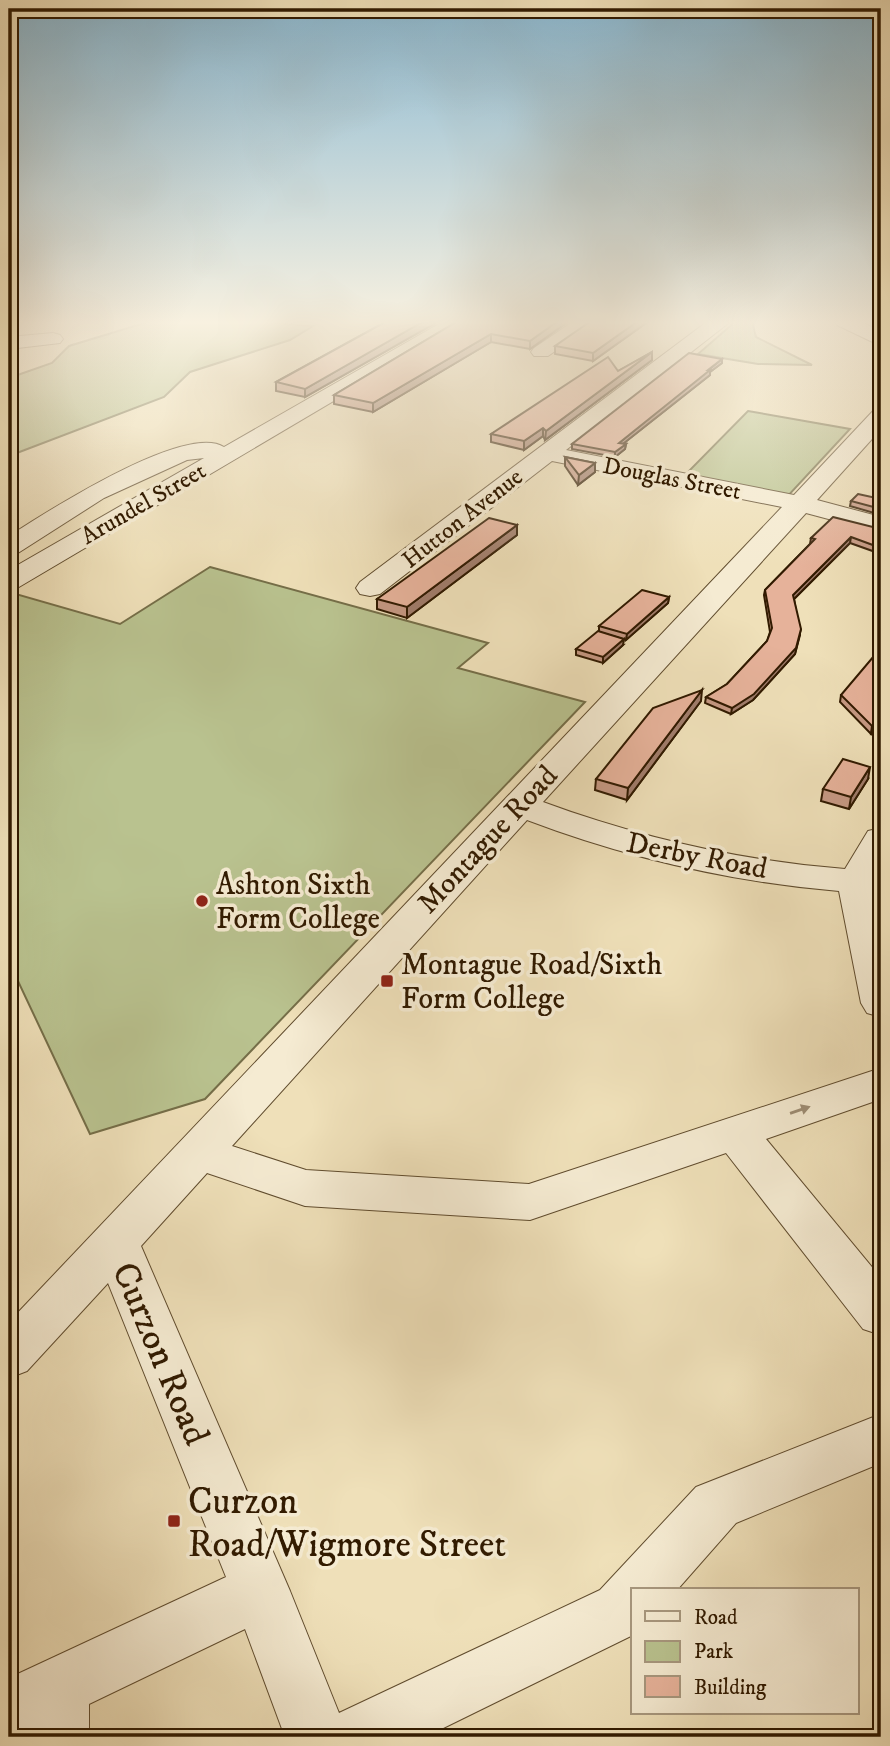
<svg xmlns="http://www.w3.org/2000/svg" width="890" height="1746" font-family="'IM FELL DW Pica',serif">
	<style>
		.green { fill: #b9c28f; stroke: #756e48; stroke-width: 2 }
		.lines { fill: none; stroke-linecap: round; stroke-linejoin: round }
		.minor-casing { stroke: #604c2e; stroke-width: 2 }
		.minor { fill: #f5ebd2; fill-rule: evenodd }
		.wall { fill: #c69984; stroke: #311a00; stroke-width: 2 }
		.shaded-wall { fill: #a17d6c; stroke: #311a00; stroke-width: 2 }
		.building { fill: #e6b29a; stroke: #311a00; stroke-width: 2 }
		.oneway { fill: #9d8d74 }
		.poi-dot { fill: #8f2418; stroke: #f5ebd2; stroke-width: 2.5 }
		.labels { text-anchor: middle; stroke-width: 7; stroke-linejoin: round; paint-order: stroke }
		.far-street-label { font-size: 24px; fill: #311a00; stroke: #f5ebd2 }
		.street-label { font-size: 30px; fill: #311a00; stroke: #f5ebd2 }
		.poi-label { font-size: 30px; fill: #311a00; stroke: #f5ebd2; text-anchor: start }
		.near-street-label { font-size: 37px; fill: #311a00; stroke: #f5ebd2 }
		.near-poi-label { font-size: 37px; fill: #311a00; stroke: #f5ebd2; text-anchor: start }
	</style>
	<rect width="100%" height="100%" fill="#efe0b9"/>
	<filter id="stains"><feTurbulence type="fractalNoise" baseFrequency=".00286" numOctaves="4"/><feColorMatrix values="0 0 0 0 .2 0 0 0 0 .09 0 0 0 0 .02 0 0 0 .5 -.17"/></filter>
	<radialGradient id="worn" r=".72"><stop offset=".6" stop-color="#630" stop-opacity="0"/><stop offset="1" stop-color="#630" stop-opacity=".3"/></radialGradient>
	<!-- green -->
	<g class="green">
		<polygon points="151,321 247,321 313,326 290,340 190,372 164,397 9,456 9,378 52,363 69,346"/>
		<polygon points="736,321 752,321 756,337 812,365 758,364 698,354"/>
		<polygon points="748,411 850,429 786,498 682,478"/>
		<polygon points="210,567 488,643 458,668 585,702 205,1099 90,1134 9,962 9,592 120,624"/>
	</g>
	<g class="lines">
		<defs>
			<g id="minor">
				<path d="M444,321H469L19,587L9,589V570L204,458L187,460L104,498L18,553L9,555V536C45,513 185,422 224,447Z"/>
				<polygon points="574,321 598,321 548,356 534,356 531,352 534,348"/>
				<path d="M708,321H731L566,450L794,495L873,411L881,409V429L817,500L881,517V533L806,513L543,802C641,838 741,861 845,869L868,831L881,828V892H877L881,912V1017L867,1013L861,1003L839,891C733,882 627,858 527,820L232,1146L306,1170L529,1184L881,1068V1099L766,1139L881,1278V1335L863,1329L726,1153L530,1220L305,1206L207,1173L141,1246L290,1591L339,1713L600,1590L696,1487L881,1414V1463L736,1523L677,1590H633V1635L425,1737H285L245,1629L89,1704V1737H25V1734L9,1737V1678L226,1577L108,1283L27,1371L9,1378V1322L782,507L552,461L380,594L370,596L360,594L356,588L360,582Z"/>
				<polygon points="834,321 860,321 881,332 881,346 837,325"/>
				<polygon points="53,333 60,335 63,339 60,343 9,349 9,337"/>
			</g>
		</defs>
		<!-- minor casing -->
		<use href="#minor" class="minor-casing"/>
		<!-- minor -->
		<use href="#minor" class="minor"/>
	</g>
	<!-- wall -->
	<g class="wall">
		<polygon points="387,321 439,321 305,397 276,391 276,382"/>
		<polygon points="458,321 569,321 530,349 491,342 373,412 334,404 334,395"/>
		<polygon points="649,321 593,361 555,354 555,346"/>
		<polygon points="652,352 652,360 545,440 543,436 524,450 491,442 491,434 618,371"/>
		<polygon points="722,363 710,372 710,375 624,443 626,444 625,449 615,457 572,449 572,444"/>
		<polygon points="565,457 595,463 595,472 578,485 565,466"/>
		<polygon points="881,499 881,515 850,506 851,501"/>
		<polygon points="881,529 881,554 850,543 794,599 800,635 795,654 753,700 731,714 705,703 706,697 727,684 767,641 770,632 764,595 765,590 810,544 811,538"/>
		<polygon points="517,535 407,618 377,609 377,599"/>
		<polygon points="669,597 668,603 626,640 599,632 599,626"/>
		<polygon points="623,645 603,663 576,655 576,649"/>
		<polygon points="841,695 879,700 871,734 840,702"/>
		<polygon points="701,701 627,800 595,790 596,779"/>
		<polygon points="868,779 849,809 821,801 823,789"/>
	</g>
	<!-- shaded-wall -->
	<g class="shaded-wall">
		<polygon points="424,321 439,321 305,397 305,389"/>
		<polygon points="558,321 569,321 530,349 530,341"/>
		<polygon points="638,321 649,321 593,361 593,353"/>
		<polygon points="491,334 491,342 373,412 373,403"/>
		<polygon points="652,352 652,360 545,440 546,431"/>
		<polygon points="722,359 722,363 710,372 710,375 619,447 619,443"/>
		<polygon points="543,428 543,436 524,450 524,441"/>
		<polygon points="626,444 625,449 615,457 615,452"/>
		<polygon points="595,463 595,472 578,485 579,475"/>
		<polygon points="517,525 517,535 407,618 407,607"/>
		<polygon points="851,537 850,543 792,601 793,595"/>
		<polygon points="669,597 668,603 626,640 627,634"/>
		<polygon points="801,629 795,654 753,700 731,714 732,708"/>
		<polygon points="624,639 623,645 603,663 603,657"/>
		<polygon points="702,690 701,701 627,800 628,788"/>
		<polygon points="881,691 881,697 875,705 876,697"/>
		<polygon points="881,725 881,732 871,734 872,726"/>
		<polygon points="870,767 868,779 849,809 851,797"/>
	</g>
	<!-- building -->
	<g class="building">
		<polygon points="387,321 424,321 305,389 276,382"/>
		<polygon points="458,321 558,321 530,341 491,334 373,403 334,395"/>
		<polygon points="591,321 638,321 593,353 555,346"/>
		<polygon points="652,352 546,431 543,428 524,441 491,434 608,357 618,371"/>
		<polygon points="689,353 722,359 708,370 710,370 619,443 626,444 615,452 572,444"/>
		<polygon points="565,457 595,463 579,475"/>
		<polygon points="858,494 881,499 881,509 851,501"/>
		<polygon points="833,517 881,529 881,548 851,537 793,595 801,629 796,648 754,694 732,708 706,697 727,684 767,641 772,628 765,590 815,539 811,538"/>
		<polygon points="489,518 517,525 407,607 377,599"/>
		<polygon points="642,590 669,597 627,634 599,626"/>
		<polygon points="598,631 624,639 603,657 576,649"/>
		<polygon points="879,650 881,650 881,691 876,697 881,702 881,725 872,726 841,695"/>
		<polygon points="702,690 628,788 596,779 653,708"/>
		<polygon points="843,759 870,767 851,797 823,789"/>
	</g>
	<!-- one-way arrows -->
	<defs><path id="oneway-solid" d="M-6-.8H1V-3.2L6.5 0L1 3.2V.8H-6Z" transform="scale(1.75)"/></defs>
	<use class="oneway" href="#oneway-solid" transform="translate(800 1110) rotate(-19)"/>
	<!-- sky -->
	<linearGradient id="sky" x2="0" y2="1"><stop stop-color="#89b8d2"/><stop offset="0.57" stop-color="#f8f1e0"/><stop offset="1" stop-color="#f8f1e0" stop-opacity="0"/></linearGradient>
	<rect width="890" height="566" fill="url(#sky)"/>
	<!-- markers -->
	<g class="poi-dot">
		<circle cx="202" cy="901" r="7"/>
		<rect x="380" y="974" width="14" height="14" rx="3.5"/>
		<rect x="167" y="1514" width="14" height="14" rx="3.5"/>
	</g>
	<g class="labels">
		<!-- far-street labels -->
		<g class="far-street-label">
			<text transform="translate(672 478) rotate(11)" y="8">Douglas Street</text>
			<text transform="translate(143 503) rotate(-30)" y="8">Arundel Street</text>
			<text transform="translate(462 518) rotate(-38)" y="8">Hutton Avenue</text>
		</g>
		<!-- street labels -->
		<g class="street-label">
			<text transform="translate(487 839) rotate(-47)" y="10">Montague Road</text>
			<text transform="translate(697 855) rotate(11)" y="10">Derby Road</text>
		</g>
		<!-- poi labels -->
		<g class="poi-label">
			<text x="216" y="894">Ashton Sixth<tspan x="216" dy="34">Form College</tspan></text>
			<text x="401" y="974">Montague Road/Sixth<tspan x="401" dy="34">Form College</tspan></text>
		</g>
		<!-- near-street labels -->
		<g class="near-street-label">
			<text transform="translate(162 1353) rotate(67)" y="13">Curzon Road</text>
		</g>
		<!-- near-poi labels -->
		<g class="near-poi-label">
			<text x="188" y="1513">Curzon<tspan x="188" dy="43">Road/Wigmore Street</tspan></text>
		</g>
	</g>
	<!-- margin -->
	<rect width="890" height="1746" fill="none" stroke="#efe0b9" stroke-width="35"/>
	<rect x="10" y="10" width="869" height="1725" fill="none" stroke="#311a00" stroke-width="3.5"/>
	<rect x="18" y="18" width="855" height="1711" fill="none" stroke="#311a00" stroke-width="2"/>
	<!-- legend -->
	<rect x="631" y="1588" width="228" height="126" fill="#f5ebd2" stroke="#a7977e" stroke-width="2"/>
	<rect x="645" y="1611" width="35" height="10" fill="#f5ebd2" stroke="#a7977e" stroke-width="2"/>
	<text x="694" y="1624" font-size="21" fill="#311a00">Road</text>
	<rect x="645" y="1641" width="35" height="21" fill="#b9c28f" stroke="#a7977e" stroke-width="2"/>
	<text x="694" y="1658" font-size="21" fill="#311a00">Park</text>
	<rect x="645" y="1676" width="35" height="21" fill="#e6b29a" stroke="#a7977e" stroke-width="2"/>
	<text x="694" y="1694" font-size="21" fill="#311a00">Building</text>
	<rect width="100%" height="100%" filter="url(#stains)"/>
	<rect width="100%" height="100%" fill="url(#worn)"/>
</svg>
